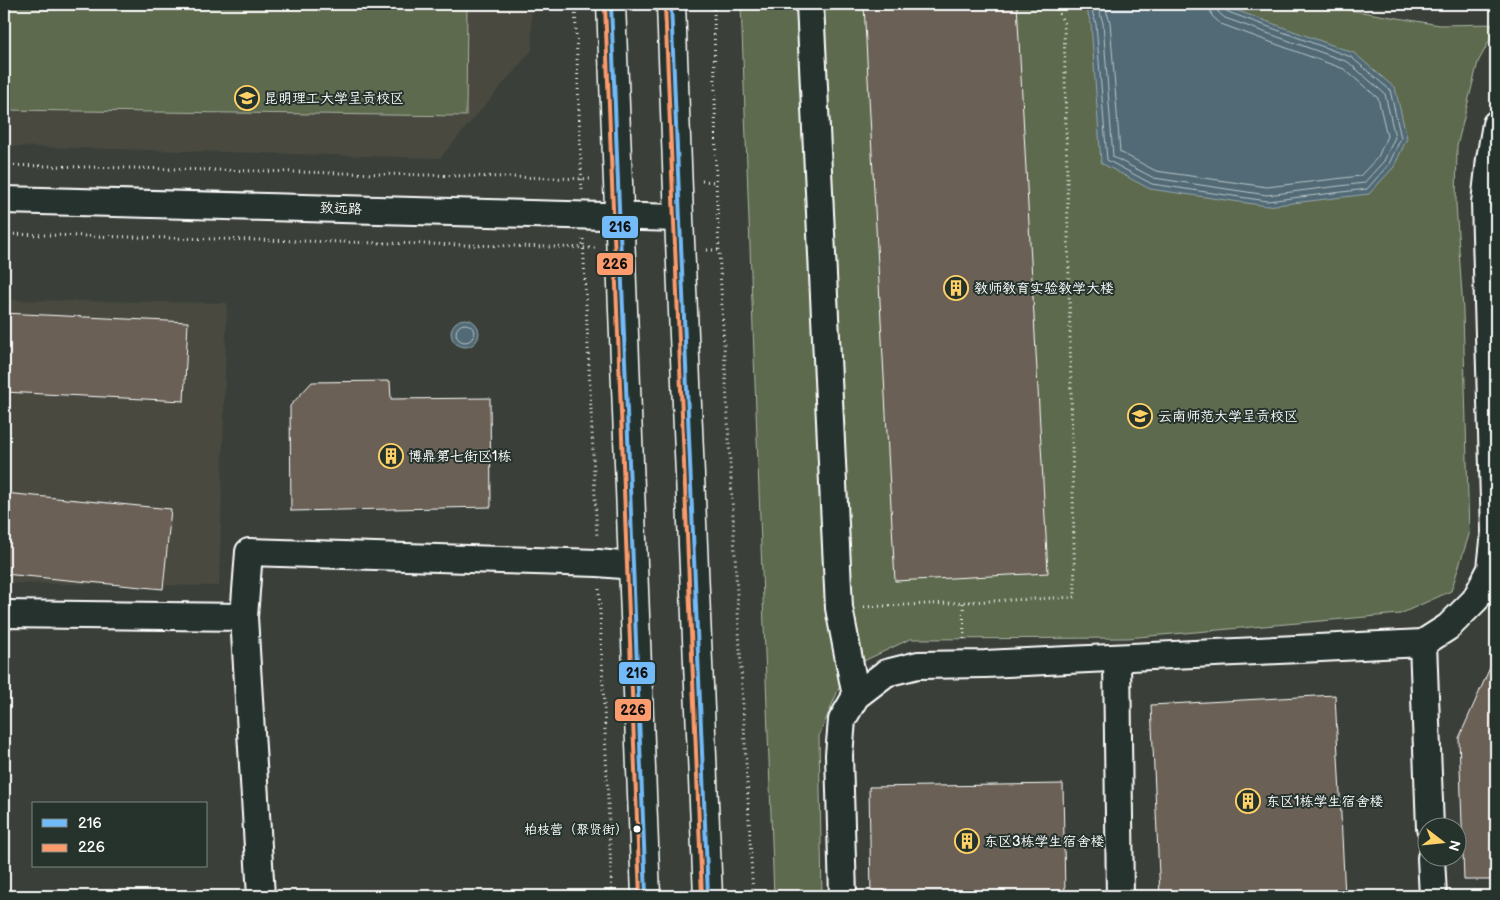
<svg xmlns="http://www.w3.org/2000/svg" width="1500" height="900" font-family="'Balsamiq Sans','LXGW WenKai TC',sans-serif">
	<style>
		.built { fill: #484a41 }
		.green { fill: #5d6b4d; stroke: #aeb5a6 }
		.water { fill: #516b76; stroke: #97a6ad }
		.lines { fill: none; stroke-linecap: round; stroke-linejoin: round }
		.shore { stroke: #b9c4c8; stroke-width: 1 }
		.building { fill: #6a6054; stroke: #fff }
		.minor-casing { stroke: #fff; stroke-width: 30 }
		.major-casing { stroke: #fff; stroke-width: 31 }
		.path { stroke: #fff; stroke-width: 3; stroke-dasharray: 1 4; stroke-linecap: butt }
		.minor { stroke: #26332d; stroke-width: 26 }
		.major { stroke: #26332d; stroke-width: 28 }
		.bus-1-casing { stroke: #26332d; stroke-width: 8 }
		.bus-2-casing { stroke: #26332d; stroke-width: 8 }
		.bus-1 { stroke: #73baf8; stroke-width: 4 }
		.bus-2 { stroke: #fc9b6d; stroke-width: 4 }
		.bus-dot { fill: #fff; stroke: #26332d; stroke-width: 2 }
		.labels { text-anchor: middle; stroke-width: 4; stroke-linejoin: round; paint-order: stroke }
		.bus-label { font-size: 13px; fill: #fff; stroke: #26332d; text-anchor: end }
		.poi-label { font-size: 14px; fill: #fff; stroke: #26332d; text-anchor: start }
		.street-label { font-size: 14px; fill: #fff; stroke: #26332d }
		.line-badge { stroke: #26332d; stroke-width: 2 }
		.pale-badge-label { font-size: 14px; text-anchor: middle; font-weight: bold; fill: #111 }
	</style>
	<rect width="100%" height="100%" fill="#3a4039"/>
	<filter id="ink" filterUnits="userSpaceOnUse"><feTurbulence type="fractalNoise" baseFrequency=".02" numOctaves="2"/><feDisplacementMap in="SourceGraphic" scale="10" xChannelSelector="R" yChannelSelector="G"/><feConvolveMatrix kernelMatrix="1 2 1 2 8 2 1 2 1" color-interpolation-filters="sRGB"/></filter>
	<g filter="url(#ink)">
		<!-- built -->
		<g class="built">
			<polygon points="4,4 531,4 532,50 440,158 4,146"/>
			<polygon points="4,300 227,303 219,586 4,583"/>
		</g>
		<!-- green -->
		<g class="green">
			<polygon points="4,4 467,4 466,116 4,110"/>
			<polygon points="741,4 1337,4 1350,10 1440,25 1496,24 1496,29 1478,62 1457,146 1456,203 1463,311 1469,535 1451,591 1400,614 1127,638 910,639 847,669 819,736 822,896 774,896"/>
		</g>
		<!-- water -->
		<g class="water">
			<polygon points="1085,4 1225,4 1230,8 1354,53 1395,88 1407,138 1394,167 1369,194 1267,206 1150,189 1101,163 1091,24"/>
			<circle cx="465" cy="333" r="14"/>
		</g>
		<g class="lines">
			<!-- shore -->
			<g class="shore">
				<polyline points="1090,4 1096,24 1107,160 1152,184 1267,201 1367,189 1389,164 1401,138 1390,90 1351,57 1228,12 1223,8 1222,4"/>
				<polyline points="1097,4 1103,23 1113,157 1154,178 1267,195 1364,183 1384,161 1395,137 1385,94 1348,62 1225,18 1218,12 1216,4"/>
				<polyline points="1104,4 1110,22 1120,152 1156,171 1267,187 1360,176 1378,157 1387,136 1378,98 1344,69 1221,24 1212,16 1209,4"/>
				<circle cx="465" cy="333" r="9"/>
			</g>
		</g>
		<!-- building -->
		<g class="building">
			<polygon points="864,4 1017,4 1048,573 895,581"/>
			<polygon points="4,313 188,322 184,401 4,392"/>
			<polygon points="390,381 391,399 490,398 491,507 291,511 290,406 312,382"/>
			<polygon points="4,493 171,509 163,589 4,574"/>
			<polygon points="1496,654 1496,880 1464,880 1459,738"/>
			<polygon points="1335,695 1345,896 1160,896 1151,705"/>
			<polygon points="1063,784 1065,896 871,896 869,787"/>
		</g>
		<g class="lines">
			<defs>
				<g id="minor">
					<polyline points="810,4 839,608 856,696"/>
					<polyline points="4,200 679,218"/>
					<polyline points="4,614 244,617 249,552 598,563 633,566"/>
					<polyline points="244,617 261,896"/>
					<polyline points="1423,643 1430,828"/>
					<polyline points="1117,658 1120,896"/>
					<polyline points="1431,858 1433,896"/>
					<polyline points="843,896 839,755 842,720 856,696 886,673 918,665 985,664 1423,643 1448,627 1475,600 1491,569 1495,532 1485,203 1490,159 1496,124"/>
				</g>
				<g id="major">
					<polyline points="611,4 646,896"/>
					<polyline points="671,4 679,218 708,896"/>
				</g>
			</defs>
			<!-- minor casing -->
			<use href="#minor" class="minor-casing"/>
			<!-- major casing -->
			<use href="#major" class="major-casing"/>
			<!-- path -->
			<g class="path">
				<polyline points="575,4 582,190"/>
				<polyline points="714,4 716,182 719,250 753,896"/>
				<polyline points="4,165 593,179"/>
				<polyline points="702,181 716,182"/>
				<polyline points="4,234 595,248"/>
				<polyline points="583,239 597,538"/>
				<polyline points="707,250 719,250"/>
				<polyline points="599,589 612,896"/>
				<polyline points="963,603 964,639"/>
				<polyline points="864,607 1075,597 1064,23 1054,4"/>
			</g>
			<!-- minor -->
			<use href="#minor" class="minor"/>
			<!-- major -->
			<use href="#major" class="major"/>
			<defs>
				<g id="bus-1">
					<polyline points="611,4 646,896"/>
					<polyline points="671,4 708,896"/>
				</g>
				<g id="bus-2">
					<polyline points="605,4 640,896"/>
					<polyline points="665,4 702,896"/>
				</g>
			</defs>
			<!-- bus-1 casing -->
			<use href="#bus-1" class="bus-1-casing"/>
			<!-- bus-2 casing -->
			<use href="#bus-2" class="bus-2-casing"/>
			<!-- bus-1 -->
			<use href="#bus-1" class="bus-1"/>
			<!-- bus-2 -->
			<use href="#bus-2" class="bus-2"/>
		</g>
	</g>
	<!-- icons -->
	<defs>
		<symbol id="university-ring" viewBox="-11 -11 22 22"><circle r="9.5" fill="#26332d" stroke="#ffd166" stroke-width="1.5"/><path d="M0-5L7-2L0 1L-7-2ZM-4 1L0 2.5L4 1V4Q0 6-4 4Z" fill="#ffd166"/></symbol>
		<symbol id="building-ring" viewBox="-11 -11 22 22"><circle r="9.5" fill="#26332d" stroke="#ffd166" stroke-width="1.5"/><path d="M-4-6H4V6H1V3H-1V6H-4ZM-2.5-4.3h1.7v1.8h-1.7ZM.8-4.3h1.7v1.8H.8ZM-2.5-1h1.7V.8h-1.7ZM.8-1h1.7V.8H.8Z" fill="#ffd166"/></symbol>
	</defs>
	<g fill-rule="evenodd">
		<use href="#university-ring" x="233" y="84" width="28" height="28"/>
		<use href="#building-ring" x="942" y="274" width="28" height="28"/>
		<use href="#university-ring" x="1126" y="402" width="28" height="28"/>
		<use href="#building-ring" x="377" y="442" width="28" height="28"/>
		<use href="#building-ring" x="1234" y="787" width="28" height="28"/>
		<use href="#building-ring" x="953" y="827" width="28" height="28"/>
	</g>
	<!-- markers -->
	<circle class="bus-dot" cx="637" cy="829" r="4.5"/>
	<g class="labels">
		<!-- bus labels -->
		<g class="bus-label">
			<text x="628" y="834">柏枝营（聚贤街）</text>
		</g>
		<!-- poi labels -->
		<g class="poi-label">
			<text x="264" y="103">昆明理工大学呈贡校区</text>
			<text x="974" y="293">教师教育实验教学大楼</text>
			<text x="1158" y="421">云南师范大学呈贡校区</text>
			<text x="408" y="461">博鼎第七街区1栋</text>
			<text x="1266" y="806">东区1栋学生宿舍楼</text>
			<text x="984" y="846">东区3栋学生宿舍楼</text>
		</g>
		<!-- street labels -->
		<g class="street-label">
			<text transform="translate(341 208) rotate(2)" y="5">致远路</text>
		</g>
	</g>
	<g class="line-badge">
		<rect x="601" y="215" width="38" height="24" rx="5" fill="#73baf8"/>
		<rect x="596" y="252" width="38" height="24" rx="5" fill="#fc9b6d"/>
		<rect x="618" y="661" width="38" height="24" rx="5" fill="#73baf8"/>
		<rect x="614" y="698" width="38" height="24" rx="5" fill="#fc9b6d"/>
	</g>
	<g class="pale-badge-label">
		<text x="620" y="232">216</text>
		<text x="615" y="269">226</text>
		<text x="637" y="678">216</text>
		<text x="633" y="715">226</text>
	</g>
	<!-- margin -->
	<rect width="1500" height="900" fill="none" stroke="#26332d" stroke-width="20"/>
	<rect x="10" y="10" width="1480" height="880" fill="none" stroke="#fff" stroke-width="2" filter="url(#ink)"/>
	<!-- legend -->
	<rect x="32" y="802" width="175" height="65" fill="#26332d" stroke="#7d8581"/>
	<rect x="42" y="819" width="25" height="8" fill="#73baf8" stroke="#7d8581"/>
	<text x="78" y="828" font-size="15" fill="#ffffff">216</text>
	<rect x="42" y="844" width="25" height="8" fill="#fc9b6d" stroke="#7d8581"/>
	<text x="78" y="852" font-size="15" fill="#ffffff">226</text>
	<!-- north arrow -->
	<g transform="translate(1442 842) rotate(106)"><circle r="24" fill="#26332d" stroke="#7d8581"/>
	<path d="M0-4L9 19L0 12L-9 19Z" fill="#ffd166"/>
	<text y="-8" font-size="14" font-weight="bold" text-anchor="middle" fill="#ffffff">N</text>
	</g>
</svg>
